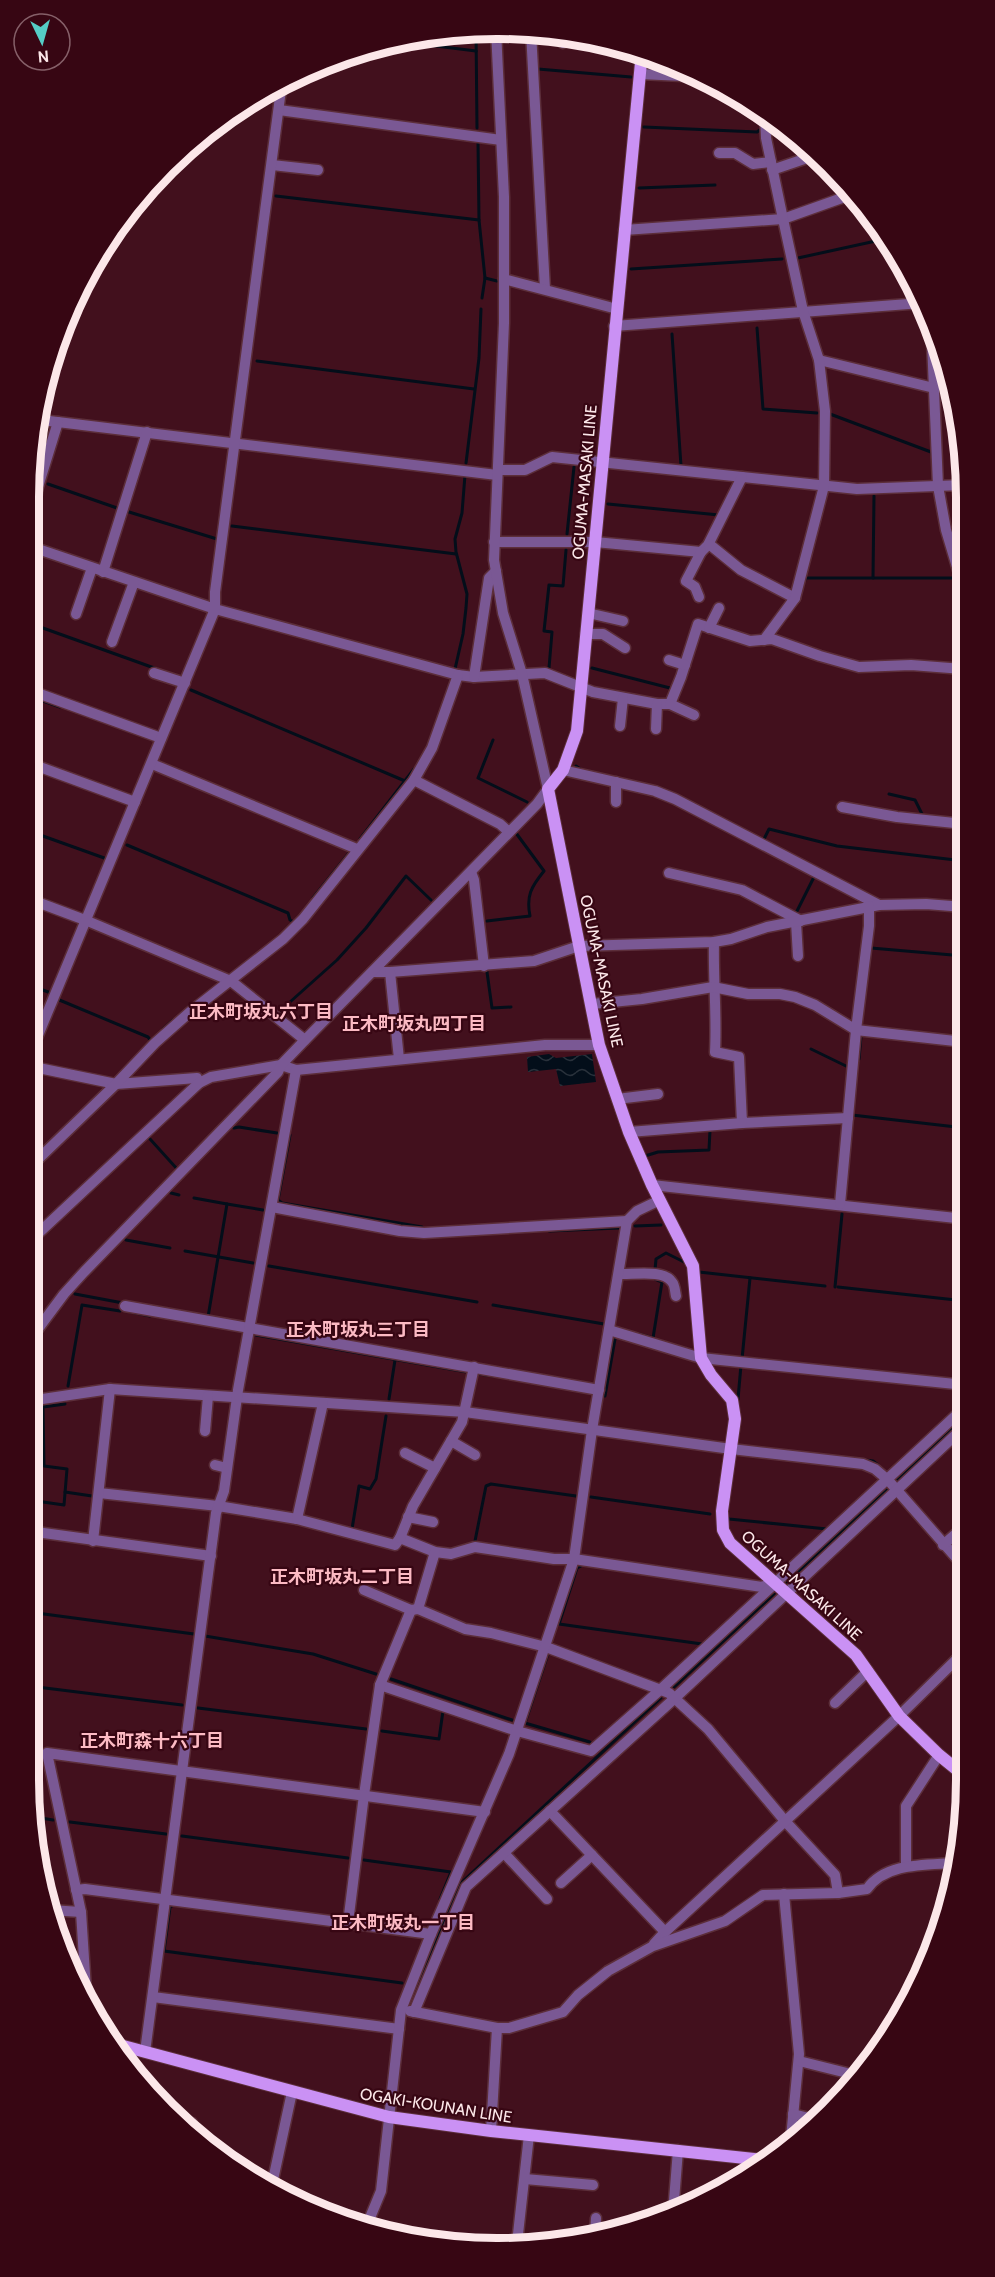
<svg xmlns="http://www.w3.org/2000/svg" width="995" height="2277" font-family="Cabin,'Noto Sans JP',sans-serif">
	<style>
		.water { fill: url(#water-waves) }
		.lines { fill: none; stroke-linecap: round; stroke-linejoin: round }
		.stream { stroke: #030e1a; stroke-width: 3 }
		.minor-casing { stroke: #5c2e3a; stroke-width: 13 }
		.major-casing { stroke: #5c2e3a; stroke-width: 14 }
		.minor { stroke: #7a5894; stroke-width: 10 }
		.major { stroke: #ca91f4; stroke-width: 12 }
		.labels { text-anchor: middle; stroke-width: 4.5; stroke-linejoin: round; paint-order: stroke }
		.street-label { font-size: 16px; fill: #fce7e9; stroke: #370613 }
		.neighbourhood-label { font-size: 18px; font-weight: bold; fill: #fcbac3; stroke: #370613 }
		.rim { fill: none; stroke: #fce7e9; stroke-width: 8 }
	</style>
	<defs>
		<pattern id="water-waves" width="16" height="10" patternUnits="userSpaceOnUse" patternTransform="scale(1.5)"><rect width="16" height="10" fill="#030e1a"/><path d="M0 5q4-4 8 0t8 0" fill="none" stroke="#29313b"/></pattern>
	</defs>
	<rect width="100%" height="100%" fill="#42101d"/>
	<!-- water -->
	<polygon class="water" points="549,1054 556,1058 592,1054 596,1082 560,1086 556,1069 528,1072 527,1057"/>
	<g class="lines">
		<!-- stream -->
		<g class="stream">
			<polyline points="476,30 477,128"/>
			<polyline points="396,41 476,51"/>
			<polyline points="538,69 631,77"/>
			<polyline points="644,127 757,132 761,129"/>
			<polyline points="478,143 479,220 485,278"/>
			<polyline points="639,188 715,185"/>
			<polyline points="276,196 479,220"/>
			<polyline points="798,258 885,239"/>
			<polyline points="631,269 782,259"/>
			<polyline points="482,298 485,278 497,281"/>
			<polyline points="757,328 763,409 817,413"/>
			<polyline points="672,334 681,466"/>
			<polyline points="257,361 474,389"/>
			<polyline points="830,414 931,452 932,455"/>
			<polyline points="466,463 479,358 481,309"/>
			<polyline points="31,479 34,480"/>
			<polyline points="48,484 117,508"/>
			<polyline points="874,496 873,578 955,578"/>
			<polyline points="608,504 719,515"/>
			<polyline points="129,512 217,539"/>
			<polyline points="232,526 456,554"/>
			<polyline points="567,534 574,467"/>
			<polyline points="805,580 805,578 873,578"/>
			<polyline points="29,623 157,669"/>
			<polyline points="549,668 552,632 544,631 549,585 563,586 566,550"/>
			<polyline points="592,668 670,688"/>
			<polyline points="455,669 463,634 466,608 467,594 456,552 455,539 462,513 465,475"/>
			<polyline points="191,690 405,781"/>
			<polyline points="29,696 60,707"/>
			<polyline points="493,740 478,778 527,802"/>
			<polyline points="576,766 583,771"/>
			<polyline points="889,794 915,800 923,816"/>
			<polyline points="29,831 107,859"/>
			<polyline points="360,839 414,769"/>
			<polyline points="763,841 769,829 837,846 964,861"/>
			<polyline points="127,845 288,913 290,920 294,922"/>
			<polyline points="313,898 349,853"/>
			<polyline points="796,913 815,875"/>
			<path d="M487,921L530,916C526,896 531,887 544,871L516,833"/>
			<polyline points="871,948 964,956"/>
			<polyline points="487,972 492,1008 511,1007"/>
			<polyline points="29,985 51,993"/>
			<polyline points="57,999 148,1037 151,1041"/>
			<polyline points="281,1010 337,960 366,928 406,876 431,900"/>
			<polyline points="163,1029 173,1020"/>
			<polyline points="811,1049 848,1067"/>
			<polyline points="859,1059 861,1036"/>
			<polyline points="852,1115 965,1128"/>
			<polyline points="234,1128 239,1127 277,1133"/>
			<polyline points="290,1135 278,1200 282,1203 422,1227"/>
			<polyline points="150,1139 178,1170"/>
			<polyline points="645,1156 658,1152 709,1150 710,1130 713,1130"/>
			<polyline points="171,1193 179,1195"/>
			<polyline points="194,1198 227,1204"/>
			<polyline points="635,1226 661,1225"/>
			<polyline points="549,1231 619,1228"/>
			<polyline points="126,1240 170,1248"/>
			<polyline points="185,1251 253,1263"/>
			<polyline points="269,1266 477,1302"/>
			<polyline points="655,1270 656,1259 666,1253 684,1262"/>
			<polyline points="699,1272 825,1286"/>
			<polyline points="835,1287 842,1214"/>
			<polyline points="838,1287 965,1301"/>
			<polyline points="75,1294 123,1303"/>
			<polyline points="493,1305 604,1324"/>
			<polyline points="131,1312 150,1316"/>
			<polyline points="208,1317 227,1204 263,1210"/>
			<polyline points="639,1334 653,1338 662,1282 655,1279 655,1277"/>
			<polyline points="256,1335 467,1372"/>
			<polyline points="742,1359 750,1278"/>
			<polyline points="479,1374 493,1376"/>
			<polyline points="68,1386 82,1305 120,1311"/>
			<polyline points="605,1396 615,1339"/>
			<polyline points="389,1399 395,1360"/>
			<polyline points="738,1399 741,1365"/>
			<polyline points="865,1460 873,1461 878,1465"/>
			<polyline points="894,1483 965,1417"/>
			<polyline points="65,1492 92,1496"/>
			<polyline points="591,1497 710,1514"/>
			<polyline points="29,1500 64,1505 67,1469 44,1466 43,1407 65,1404"/>
			<polyline points="727,1516 729,1519 827,1529"/>
			<polyline points="352,1529 359,1486 370,1489 376,1479 386,1416"/>
			<polyline points="475,1541 486,1486 491,1484 576,1496"/>
			<polyline points="581,1566 577,1568 559,1624 702,1644"/>
			<polyline points="787,1582 888,1488"/>
			<polyline points="29,1612 194,1634"/>
			<polyline points="205,1636 313,1654 376,1674"/>
			<polyline points="553,1653 548,1654 525,1723 590,1742"/>
			<polyline points="391,1679 512,1720"/>
			<polyline points="29,1686 182,1705"/>
			<polyline points="674,1687 774,1594"/>
			<polyline points="198,1708 366,1729"/>
			<polyline points="382,1731 439,1739 443,1711 445,1712"/>
			<polyline points="611,1744 661,1698"/>
			<polyline points="35,1817 53,1820"/>
			<polyline points="70,1822 166,1834"/>
			<polyline points="182,1836 348,1858"/>
			<polyline points="364,1860 451,1872 440,1899"/>
			<polyline points="174,1905 170,1907 164,1951 402,1983"/>
			<polyline points="412,1995 461,1883 610,1745"/>
		</g>
		<defs>
			<g id="minor">
				<polyline points="531,32 545,289"/>
				<polyline points="563,43 564,34"/>
				<polyline points="640,74 683,76"/>
				<polyline points="279,110 501,140"/>
				<polyline points="719,153 735,153 753,164 771,162"/>
				<polyline points="272,165 318,170"/>
				<polyline points="772,170 813,156"/>
				<polyline points="624,230 783,219 842,198 850,193"/>
				<polyline points="504,279 617,309"/>
				<polyline points="931,318 938,486 946,530 963,587"/>
				<polyline points="614,326 922,303"/>
				<polyline points="819,360 934,388"/>
				<polyline points="41,420 497,475"/>
				<polyline points="498,470 525,470 552,457 857,489 963,485"/>
				<polyline points="29,516 58,422"/>
				<polyline points="494,542 595,542 701,552 708,545 742,477"/>
				<polyline points="709,544 741,570 795,598"/>
				<polyline points="29,546 215,609 458,675 474,677 545,673 593,692 657,704 670,704 681,677 698,624 750,641 772,639 820,656 859,667 911,665 963,669"/>
				<polyline points="103,572 147,432"/>
				<polyline points="699,597 695,587 686,581 701,552"/>
				<polyline points="588,613 623,621"/>
				<polyline points="76,614 92,568"/>
				<polyline points="709,628 719,608"/>
				<polyline points="586,634 603,634 625,648"/>
				<polyline points="764,640 795,598 824,486 825,411 819,360 803,311 783,219 766,138 765,116"/>
				<polyline points="112,642 134,582"/>
				<polyline points="669,660 685,665"/>
				<polyline points="154,673 185,683"/>
				<polyline points="474,677 489,578 496,571"/>
				<polyline points="29,690 161,738"/>
				<polyline points="670,704 694,715"/>
				<polyline points="620,726 623,698"/>
				<polyline points="656,729 657,704"/>
				<polyline points="29,763 135,802"/>
				<polyline points="152,764 357,849"/>
				<polyline points="563,770 655,791 675,799 879,905"/>
				<polyline points="414,780 500,824 509,832"/>
				<polyline points="616,782 616,802"/>
				<polyline points="842,807 897,817 964,824"/>
				<polyline points="471,872 474,880 484,966"/>
				<polyline points="669,873 742,890 801,921"/>
				<polyline points="29,899 85,920 231,981 305,1040"/>
				<polyline points="796,922 798,956"/>
				<path d="M714,942C713,979 717,1015 715,1052L739,1057L742,1123L848,1118"/>
				<polyline points="373,972 390,972 534,961 579,946 714,942 731,939 767,927 879,905 926,904 964,907"/>
				<polyline points="390,972 399,1059"/>
				<polyline points="592,1004 642,999 713,987 748,994 780,994 795,997 815,1005 856,1030 964,1042"/>
				<polyline points="29,1057 215,609 215,592 282,82"/>
				<polyline points="29,1066 116,1084 197,1078 199,1083"/>
				<polyline points="617,1099 658,1094"/>
				<polyline points="629,1132 742,1123"/>
				<polyline points="29,1168 116,1084 155,1043 190,1012 283,939 303,919 414,780 432,748 458,675"/>
				<polyline points="652,1185 965,1219"/>
				<polyline points="840,1204 856,1030 869,926 869,906"/>
				<polyline points="272,1207 400,1231 424,1233 627,1221"/>
				<polyline points="29,1242 199,1083 211,1077 281,1065 296,1070 545,1045 599,1045"/>
				<path d="M619,1274C632,1275 664,1269 672,1282C675,1285 675,1292 676,1296"/>
				<polyline points="125,1306 599,1390"/>
				<polyline points="609,1330 701,1358 965,1385"/>
				<polyline points="29,1341 64,1294 84,1272 278,1072 281,1065 305,1040 537,804 548,789 522,674 503,613 494,560 504,323 504,197 496,30"/>
				<polyline points="29,1401 110,1389 465,1412 731,1449 863,1464 875,1469 888,1480 966,1569"/>
				<polyline points="205,1431 208,1396"/>
				<polyline points="451,1441 475,1455"/>
				<polyline points="405,1453 435,1468"/>
				<polyline points="215,1465 227,1468"/>
				<polyline points="99,1493 218,1506 297,1519 395,1545 400,1538 435,1552 451,1554 475,1547 554,1559 574,1559 762,1587 772,1583"/>
				<polyline points="408,1517 433,1522"/>
				<polyline points="297,1519 323,1403"/>
				<polyline points="29,1531 211,1556"/>
				<polyline points="400,1538 413,1506 462,1422 474,1367"/>
				<polyline points="93,1541 110,1389"/>
				<polyline points="943,1545 966,1525"/>
				<polyline points="364,1590 411,1610 418,1609 465,1629 491,1633 546,1647 669,1693 708,1729 785,1821 835,1875 838,1893"/>
				<polyline points="418,1609 435,1552"/>
				<polyline points="955,1662 966,1674"/>
				<polyline points="380,1685 517,1731 591,1751 660,1690 965,1407"/>
				<polyline points="835,1703 868,1671"/>
				<polyline points="550,1811 665,1932"/>
				<polyline points="504,1853 547,1899"/>
				<polyline points="906,1866 906,1806 939,1755"/>
				<polyline points="561,1883 592,1855"/>
				<polyline points="76,1890 85,1889 431,1934"/>
				<polyline points="784,1894 799,2054 791,2138"/>
				<polyline points="50,1910 81,1912"/>
				<polyline points="348,1923 364,1795 380,1685 411,1610"/>
				<polyline points="654,1944 665,1932 899,1716 966,1650"/>
				<polyline points="153,1997 399,2029"/>
				<polyline points="87,2005 81,1912 47,1753 485,1812"/>
				<path d="M410,2011L497,2028H509L563,2012L578,1995L608,1971L653,1946L725,1921L763,1895L838,1893L867,1889C885,1863 924,1865 953,1863"/>
				<polyline points="414,2012 466,1887 675,1698 965,1426"/>
				<polyline points="145,2052 216,1513 224,1491 238,1390 296,1070"/>
				<polyline points="799,2061 859,2076"/>
				<polyline points="793,2114 813,2119"/>
				<polyline points="191,2127 192,2123"/>
				<polyline points="491,2131 497,2028"/>
				<polyline points="525,2179 593,2185"/>
				<polyline points="271,2189 292,2092"/>
				<polyline points="673,2213 678,2150"/>
				<polyline points="367,2225 381,2191 401,2010 431,1934 509,1754 574,1559 592,1430 627,1221 637,1211 660,1200"/>
				<polyline points="391,2234 471,2242"/>
				<polyline points="595,2236 596,2218"/>
				<polyline points="517,2243 529,2135"/>
			</g>
			<g id="major">
				<polyline points="642,52 577,731 563,770 548,789 599,1045 629,1132 652,1185 693,1266 701,1358 711,1375 732,1400 735,1419 722,1511 723,1530 730,1543 856,1655 899,1716 939,1755 966,1777"/>
				<polyline points="112,2043 389,2117 491,2131 764,2160"/>
			</g>
		</defs>
		<!-- minor casing -->
		<use href="#minor" class="minor-casing"/>
		<!-- major casing -->
		<use href="#major" class="major-casing"/>
		<!-- minor -->
		<use href="#minor" class="minor"/>
		<!-- major -->
		<use href="#major" class="major"/>
	</g>
	<g class="labels">
		<!-- street labels -->
		<g class="street-label">
			<text transform="translate(584 482) rotate(-85)" y="6">OGUMA-MASAKI LINE</text>
			<text transform="translate(602 971) rotate(78)" y="6">OGUMA-MASAKI LINE</text>
			<text transform="translate(802 1585) rotate(42)" y="6">OGUMA-MASAKI LINE</text>
			<text transform="translate(436 2105) rotate(9)" y="6">OGAKI-KOUNAN LINE</text>
		</g>
		<!-- neighbourhood labels -->
		<g class="neighbourhood-label">
			<text x="261" y="1018">正木町坂丸六丁目</text>
			<text x="414" y="1030">正木町坂丸四丁目</text>
			<text x="358" y="1336">正木町坂丸三丁目</text>
			<text x="342" y="1583">正木町坂丸二丁目</text>
			<text x="152" y="1747">正木町森十六丁目</text>
			<text x="403" y="1929">正木町坂丸一丁目</text>
		</g>
	</g>
	<!-- crop -->
	<path d="M0 0H995V2277H0ZM497 39H498A458 458 0 0 1 956 497V1780A458 458 0 0 1 498 2238H497A458 458 0 0 1 39 1780V497A458 458 0 0 1 497 39Z" fill="#370613" fill-rule="evenodd"/>
	<path class="rim" d="M497 39H498A458 458 0 0 1 956 497V1780A458 458 0 0 1 498 2238H497A458 458 0 0 1 39 1780V497A458 458 0 0 1 497 39Z"/>
	<!-- north arrow -->
	<g transform="translate(42 42) rotate(175)"><circle r="28" fill="#370613" stroke="#866069" stroke-width="1.5"/>
	<path d="M0-4.5L10 22L0 15L-10 22Z" fill="#55cdc6"/>
	<text y="-9" font-size="16" font-weight="bold" text-anchor="middle" fill="#fce7e9">N</text>
	</g>
</svg>
